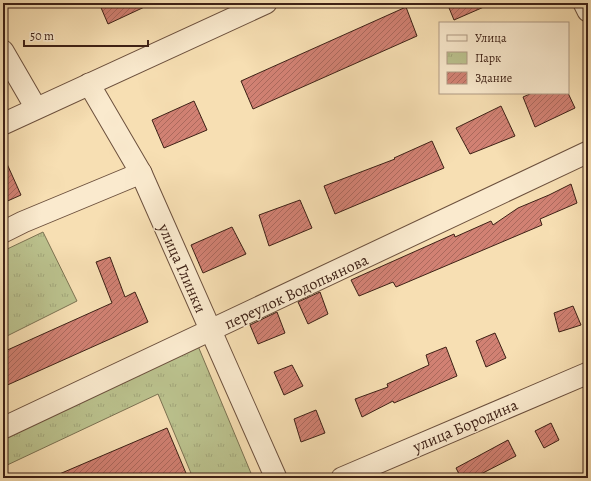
<svg xmlns="http://www.w3.org/2000/svg" width="591" height="481" font-family="Alegreya,serif">
	<style>
		.park { fill: url(#park-tufts); stroke: #7c7252 }
		.building { fill: url(#building-hatch); stroke: #3e2116 }
		.lines { fill: none; stroke-linecap: round; stroke-linejoin: round }
		.minor-casing { stroke: #6c503d; stroke-width: 23 }
		.minor { stroke: #faeace; stroke-width: 21 }
		.labels { text-anchor: middle; stroke-width: 3; stroke-linejoin: round; paint-order: stroke }
		.street-label { font-size: 16px; fill: #3e2116; stroke: #faeace }
	</style>
	<defs>
		<pattern id="park-tufts" width="24" height="20" patternUnits="userSpaceOnUse"><rect width="24" height="20" fill="#bbc28e"/><path d="M3 7l-1-3M5 7V3M7 7l1-3M15 17l-1-3M17 17v-4M19 17l1-3" fill="none" stroke="#a2a67a"/></pattern>
		<pattern id="building-hatch" width="6" height="6" patternUnits="userSpaceOnUse"><rect width="6" height="6" fill="#d18173"/><path d="M-1 1l2-2M0 6l6-6M5 7l2-2" fill="none" stroke="#ab695d"/></pattern>
	</defs>
	<rect width="100%" height="100%" fill="#f7dfb3"/>
	<filter id="stains"><feTurbulence type="fractalNoise" baseFrequency=".005" numOctaves="4"/><feColorMatrix values="0 0 0 0 .2 0 0 0 0 .09 0 0 0 0 .02 0 0 0 .5 -.17"/></filter>
	<radialGradient id="worn" r=".72"><stop offset=".6" stop-color="#630" stop-opacity="0"/><stop offset="1" stop-color="#630" stop-opacity=".3"/></radialGradient>
	<!-- park -->
	<g class="park">
		<polygon points="43,232 77,301 3,338 3,251"/>
		<polygon points="198,346 253,478 193,478 158,394 3,467 3,436"/>
	</g>
	<!-- building -->
	<g class="building">
		<polygon points="99,3 153,3 108,24"/>
		<polygon points="447,3 493,3 454,20"/>
		<polygon points="406,7 417,36 253,109 241,81"/>
		<polygon points="532,93 568,93 575,108 535,127 523,97"/>
		<polygon points="194,101 207,130 164,148 152,120"/>
		<polygon points="501,106 515,136 470,154 456,128"/>
		<polygon points="432,141 444,168 335,214 324,186 395,159 394,158"/>
		<polygon points="3,155 21,195 3,203"/>
		<polygon points="571,184 577,203 540,219 542,225 396,287 393,282 359,296 351,280 454,234 455,237 491,221 493,225 518,208 549,195"/>
		<polygon points="300,200 312,228 269,246 259,215"/>
		<polygon points="232,227 246,254 203,273 191,245"/>
		<polygon points="110,257 125,297 135,292 148,322 3,387 3,352 112,303 96,262"/>
		<polygon points="320,292 328,314 308,324 298,302"/>
		<polygon points="573,306 581,325 559,332 554,313"/>
		<polygon points="277,312 285,333 258,344 250,325"/>
		<polygon points="495,333 506,358 486,367 476,341"/>
		<polygon points="446,347 457,376 394,403 393,401 362,417 355,399 388,387 387,384 429,365 426,355"/>
		<polygon points="292,365 303,386 284,395 274,372"/>
		<polygon points="316,410 325,433 301,442 294,419"/>
		<polygon points="551,423 559,440 544,448 535,431"/>
		<polygon points="167,428 188,478 144,478 142,473 130,478 50,478"/>
		<polygon points="508,440 516,456 479,475 481,478 461,478 456,468"/>
	</g>
	<g class="lines">
		<defs>
			<g id="minor">
				<polyline points="584,3 588,11"/>
				<polyline points="3,51 36,108"/>
				<polyline points="89,84 141,173 276,478"/>
				<polyline points="3,124 266,3"/>
				<polyline points="3,232 23,222 141,173"/>
				<polyline points="3,428 588,152"/>
				<polyline points="342,478 588,373"/>
			</g>
		</defs>
		<!-- minor casing -->
		<use href="#minor" class="minor-casing"/>
		<!-- minor -->
		<use href="#minor" class="minor"/>
	</g>
	<g class="labels">
		<!-- street labels -->
		<g class="street-label">
			<text transform="translate(183 268) rotate(66)" y="6">улица Глинки</text>
			<text transform="translate(296 291) rotate(-25)" y="6">переулок Водопьянова</text>
			<text transform="translate(465 425) rotate(-23)" y="6">улица Бородина</text>
		</g>
	</g>
	<!-- margin -->
	<rect width="591" height="481" fill="none" stroke="#f7dfb3" stroke-width="16"/>
	<rect x="4" y="4" width="583" height="473" fill="none" stroke="#3e2116" stroke-width="2"/>
	<rect x="8" y="8" width="575" height="465" fill="none" stroke="#3e2116"/>
	<!-- legend -->
	<rect x="439" y="22" width="130" height="72" fill="#faeace" stroke="#af9a84"/>
	<rect x="447" y="35" width="20" height="6" fill="#faeace" stroke="#af9a84"/>
	<text x="475" y="42" font-size="12" fill="#3e2116">Улица</text>
	<rect x="447" y="52" width="20" height="12" fill="url(#park-tufts)" stroke="#af9a84"/>
	<text x="475" y="62" font-size="12" fill="#3e2116">Парк</text>
	<rect x="447" y="72" width="20" height="12" fill="url(#building-hatch)" stroke="#af9a84"/>
	<text x="475" y="82" font-size="12" fill="#3e2116">Здание</text>
	<!-- scale -->
	<path d="M24 40v6h124v-6" fill="none" stroke="#3e2116" stroke-width="2"/>
	<text x="30" y="40" font-size="12" fill="#3e2116" stroke="#faeace" stroke-width="3" paint-order="stroke">50 m</text>
	<rect width="100%" height="100%" filter="url(#stains)"/>
	<rect width="100%" height="100%" fill="url(#worn)"/>
</svg>
